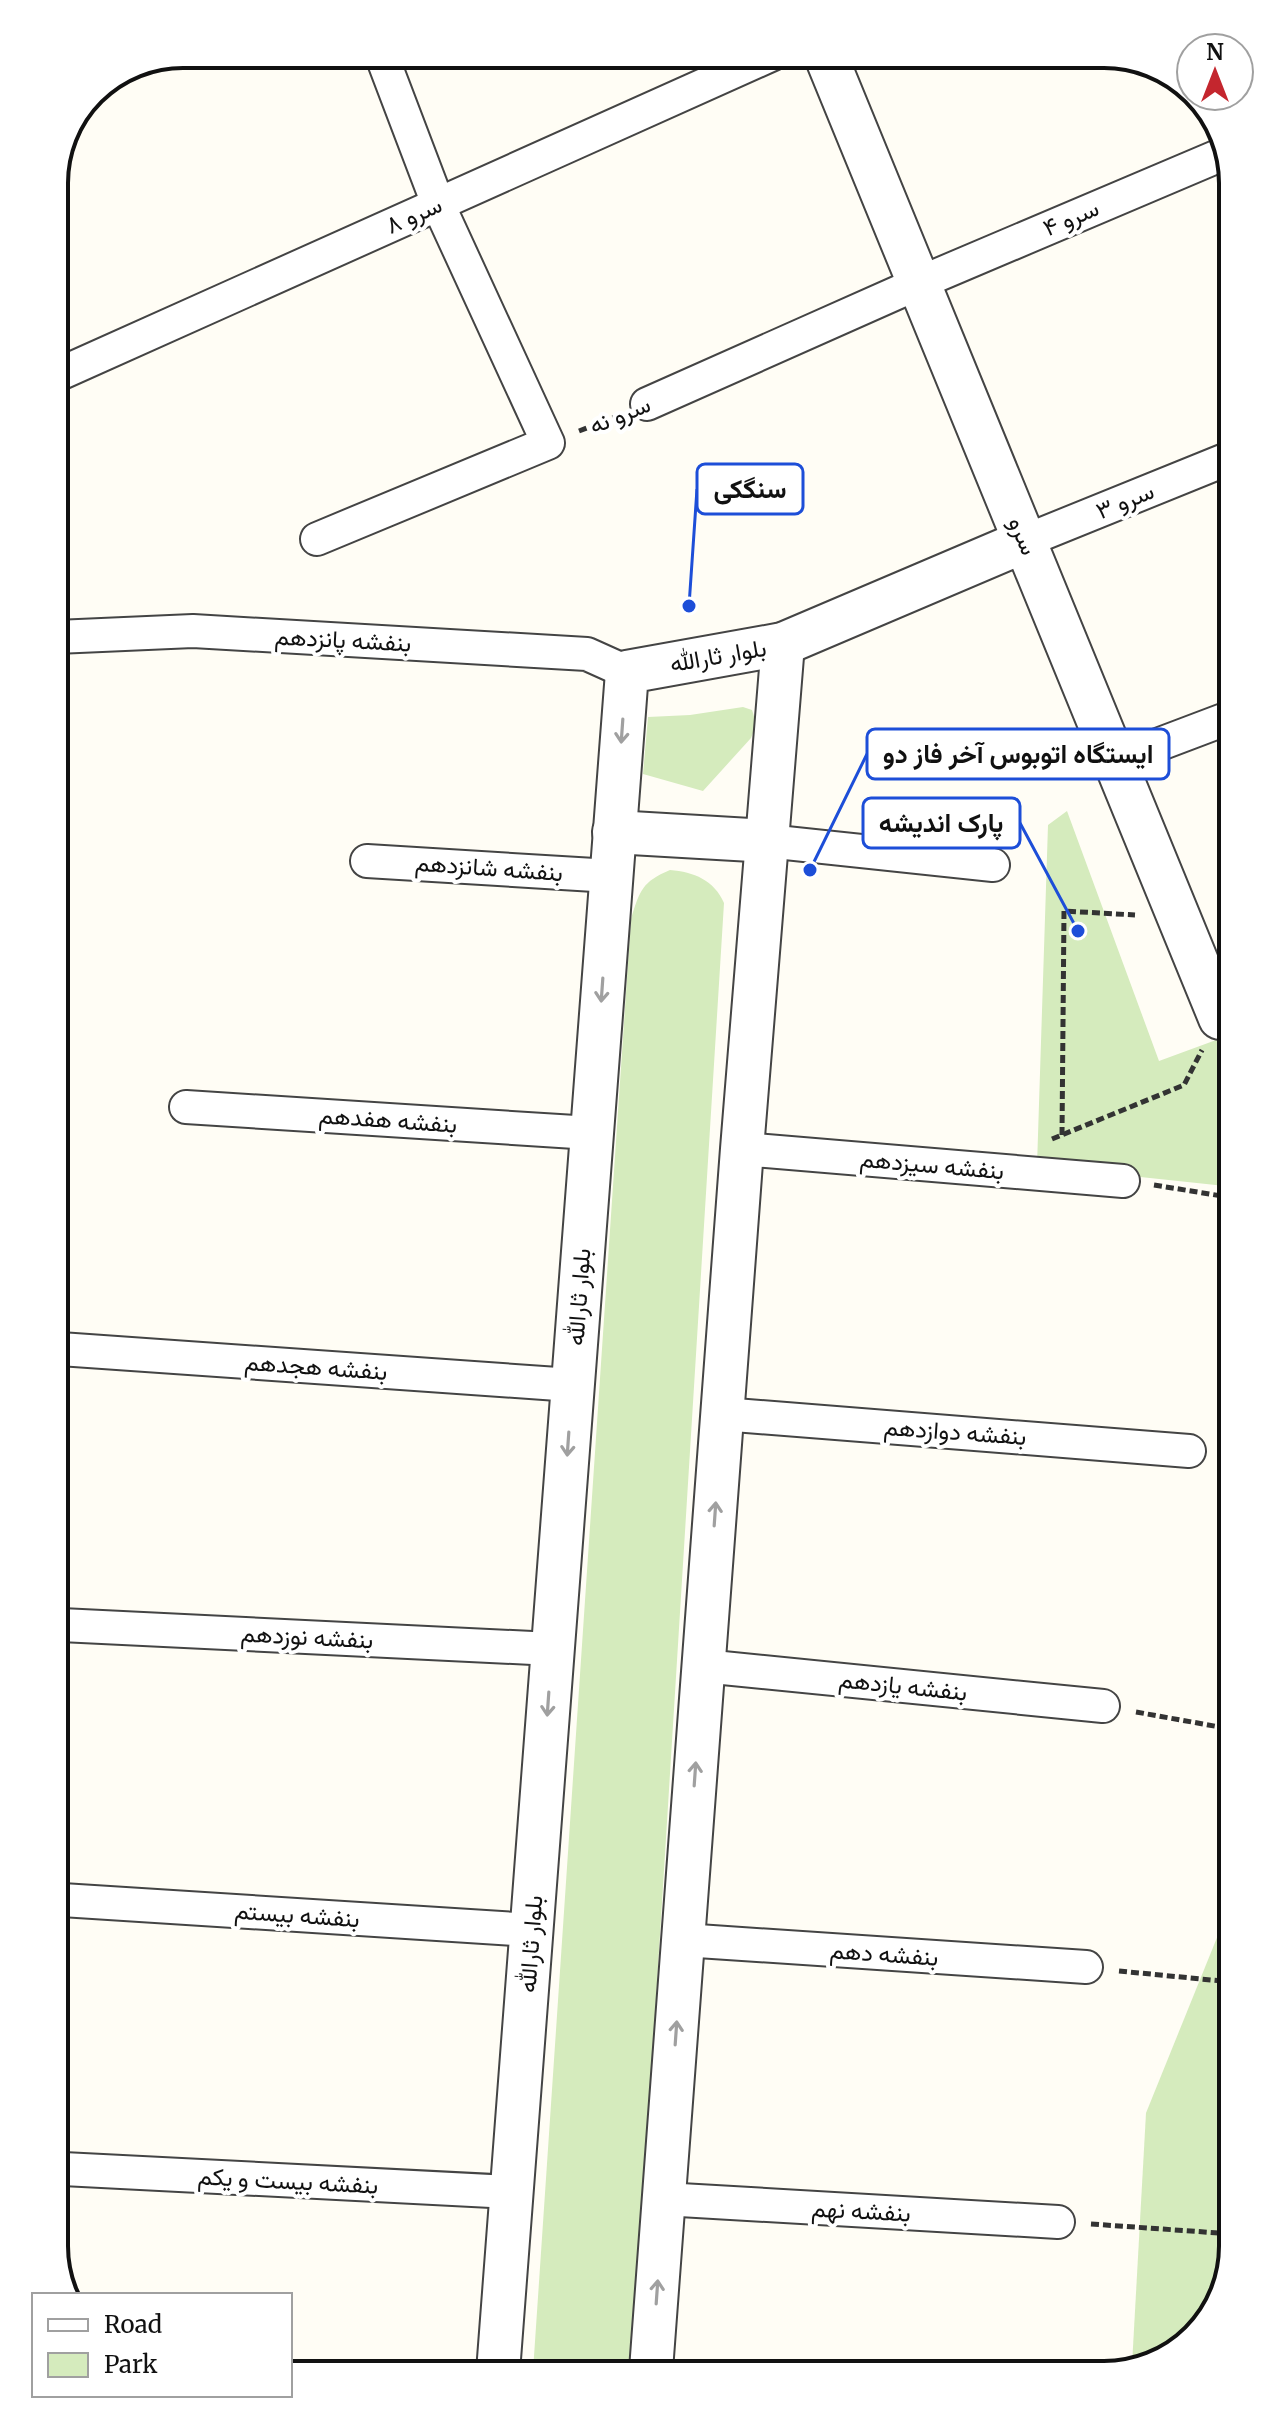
<svg xmlns="http://www.w3.org/2000/svg" width="1287" height="2429" font-family="Merriweather,Vazirmatn,serif">
	<style>
		.green { fill: #d5ebbd }
		.lines { fill: none; stroke-linecap: round; stroke-linejoin: round }
		.minor-casing { stroke: #444; stroke-width: 36 }
		.tertiary-casing { stroke: #444; stroke-width: 46 }
		.path { stroke: #333; stroke-width: 5; stroke-dasharray: 8 4; stroke-linecap: butt }
		.minor { stroke: #fff; stroke-width: 32 }
		.tertiary { stroke: #fff; stroke-width: 42 }
		.oneway { stroke: #a0a0a0 }
		.labels { text-anchor: middle; stroke-width: 8; stroke-linejoin: round; paint-order: stroke }
		.street-label { font-size: 24px; fill: #111; stroke: #fff }
		.rim { fill: none; stroke: #111; stroke-width: 4 }
		.leader { fill: none; stroke: #1d4ed8; stroke-width: 3 }
		.callout-dot { fill: #1d4ed8; stroke: #fff; stroke-width: 3 }
		.callout { fill: #fff; stroke: #1d4ed8; stroke-width: 3 }
		.callout-label { font-size: 26px; text-anchor: middle; font-weight: bold; fill: #111 }
	</style>
	<rect width="100%" height="100%" fill="#fffdf5"/>
	<!-- green -->
	<g class="green">
		<path d="M743,707L752,710C756,721 756,727 751,738L703,791L643,774L648,717L690,715Z"/>
		<polygon points="1067,811 1159,1061 1227,1036 1228,1189 1225,1186 1037,1166 1048,825"/>
		<path d="M670,870C694,872 714,880 724,903L633,2370L533,2371L631,919C640,890 642,882 670,870Z"/>
		<polygon points="1231,1903 1233,2246 1211,2317 1154,2365 1132,2365 1146,2113"/>
	</g>
	<g class="lines">
		<defs>
			<g id="minor">
				<polyline points="55,376 773,54"/>
				<polyline points="647,404 919,283 1223,154"/>
				<polyline points="317,539 548,443 438,204 381,54"/>
				<polyline points="1025,541 1225,460"/>
				<polyline points="56,637 193,631 587,654 627,672"/>
				<polyline points="1115,761 1226,719"/>
				<polyline points="767,841 993,865"/>
				<polyline points="367,861 611,876"/>
				<polyline points="186,1107 591,1133"/>
				<polyline points="742,1149 1123,1181"/>
				<polyline points="60,1349 572,1385"/>
				<polyline points="722,1414 1189,1451"/>
				<polyline points="61,1625 552,1649"/>
				<polyline points="703,1666 1103,1706"/>
				<polyline points="62,1900 532,1930"/>
				<polyline points="683,1940 1086,1967"/>
				<polyline points="63,2169 512,2192"/>
				<polyline points="663,2199 1058,2222"/>
			</g>
			<g id="tertiary">
				<polyline points="825,54 1220,1018"/>
				<polyline points="614,832 767,841"/>
				<polyline points="651,2370 742,1149 783,644"/>
				<polyline points="498,2372 627,672 783,644 1025,541"/>
			</g>
		</defs>
		<!-- minor casing -->
		<use href="#minor" class="minor-casing"/>
		<!-- tertiary casing -->
		<use href="#tertiary" class="tertiary-casing"/>
		<!-- path -->
		<g class="path">
			<polyline points="579,431 618,416"/>
			<polyline points="1062,1135 1064,911 1135,915"/>
			<polyline points="1052,1139 1184,1085 1202,1050"/>
			<polyline points="1154,1185 1228,1197"/>
			<polyline points="1136,1712 1231,1729"/>
			<polyline points="1119,1971 1232,1982"/>
			<polyline points="1091,2224 1233,2234"/>
		</g>
		<!-- minor -->
		<use href="#minor" class="minor"/>
		<!-- tertiary -->
		<use href="#tertiary" class="tertiary"/>
	</g>
	<!-- one-way arrows -->
	<defs><path id="oneway-shaft" d="M-6 0H5M1.5-3L5.5 0L1.5 3" fill="none" stroke-width="1.6" stroke-linecap="round" stroke-linejoin="round" transform="scale(2)"/></defs>
	<g class="oneway">
		<use href="#oneway-shaft" transform="translate(622 731) rotate(94)"/>
		<use href="#oneway-shaft" transform="translate(602 990) rotate(94)"/>
		<use href="#oneway-shaft" transform="translate(568 1444) rotate(94)"/>
		<use href="#oneway-shaft" transform="translate(715 1514) rotate(-86)"/>
		<use href="#oneway-shaft" transform="translate(548 1704) rotate(94)"/>
		<use href="#oneway-shaft" transform="translate(695 1774) rotate(-86)"/>
		<use href="#oneway-shaft" transform="translate(676 2033) rotate(-86)"/>
		<use href="#oneway-shaft" transform="translate(657 2292) rotate(-86)"/>
	</g>
	<g class="labels">
		<!-- street labels -->
		<g class="street-label">
			<text transform="translate(414 215) rotate(-24)" y="8">سرو ۸</text>
			<text transform="translate(1071 218) rotate(-23)" y="8">سرو ۴</text>
			<text transform="translate(620 415) rotate(-22)" y="8">سرو نه</text>
			<text transform="translate(1125 501) rotate(-22)" y="8">سرو ۳</text>
			<text transform="translate(1023 536) rotate(68)" y="8">سرو</text>
			<text transform="translate(343 640) rotate(3)" y="8">بنفشه پانزدهم</text>
			<text transform="translate(718 656) rotate(-10)" y="8">بلوار ثارالله</text>
			<text transform="translate(489 868) rotate(4)" y="8">بنفشه شانزدهم</text>
			<text transform="translate(388 1120) rotate(4)" y="8">بنفشه هفدهم</text>
			<text transform="translate(932 1165) rotate(5)" y="8">بنفشه سیزدهم</text>
			<text transform="translate(579 1297) rotate(-86)" y="8">بلوار ثارالله</text>
			<text transform="translate(316 1367) rotate(4)" y="8">بنفشه هجدهم</text>
			<text transform="translate(955 1432) rotate(4)" y="8">بنفشه دوازدهم</text>
			<text transform="translate(307 1637) rotate(3)" y="8">بنفشه نوزدهم</text>
			<text transform="translate(903 1686) rotate(6)" y="8">بنفشه یازدهم</text>
			<text transform="translate(297 1915) rotate(4)" y="8">بنفشه بیستم</text>
			<text transform="translate(531 1944) rotate(-86)" y="8">بلوار ثارالله</text>
			<text transform="translate(884 1954) rotate(4)" y="8">بنفشه دهم</text>
			<text transform="translate(288 2181) rotate(3)" y="8">بنفشه بیست و یکم</text>
			<text transform="translate(861 2211) rotate(3)" y="8">بنفشه نهم</text>
		</g>
	</g>
	<!-- crop -->
	<path d="M0 0H1287V2429H0ZM183 68H1104A115 115 0 0 1 1219 183V2246A115 115 0 0 1 1104 2361H183A115 115 0 0 1 68 2246V183A115 115 0 0 1 183 68Z" fill="#fff" fill-rule="evenodd"/>
	<path class="rim" d="M183 68H1104A115 115 0 0 1 1219 183V2246A115 115 0 0 1 1104 2361H183A115 115 0 0 1 68 2246V183A115 115 0 0 1 183 68Z"/>
	<!-- callouts -->
	<path class="leader" d="M689 606L697 489M810 870L867 754M1078 931L1020 823"/>
	<g class="callout-dot">
		<circle cx="689" cy="606" r="8"/>
		<circle cx="810" cy="870" r="8"/>
		<circle cx="1078" cy="931" r="8"/>
	</g>
	<g class="callout">
		<rect x="697" y="464" width="106" height="50" rx="8"/>
		<rect x="867" y="729" width="302" height="50" rx="8"/>
		<rect x="863" y="798" width="157" height="50" rx="8"/>
	</g>
	<g class="callout-label">
		<text x="750" y="498">سنگکی</text>
		<text x="1018" y="763">ایستگاه اتوبوس آخر فاز دو</text>
		<text x="941" y="832">پارک اندیشه</text>
	</g>
	<!-- legend -->
	<rect x="32" y="2293" width="260" height="104" fill="#ffffff" stroke="#a0a0a0" stroke-width="2"/>
	<rect x="48" y="2319" width="40" height="12" fill="#ffffff" stroke="#a0a0a0" stroke-width="2"/>
	<text x="104" y="2333" font-size="24" fill="#111111">Road</text>
	<rect x="48" y="2353" width="40" height="24" fill="#d5ebbd" stroke="#a0a0a0" stroke-width="2"/>
	<text x="104" y="2373" font-size="24" fill="#111111">Park</text>
	<!-- north arrow -->
	<g transform="translate(1215 72)"><circle r="38" fill="#ffffff" stroke="#a0a0a0" stroke-width="2"/>
	<path d="M0-6L14 30L0 20L-14 30Z" fill="#c4262e"/>
	<text y="-12" font-size="22" font-weight="bold" text-anchor="middle" fill="#111111">N</text>
	</g>
</svg>
